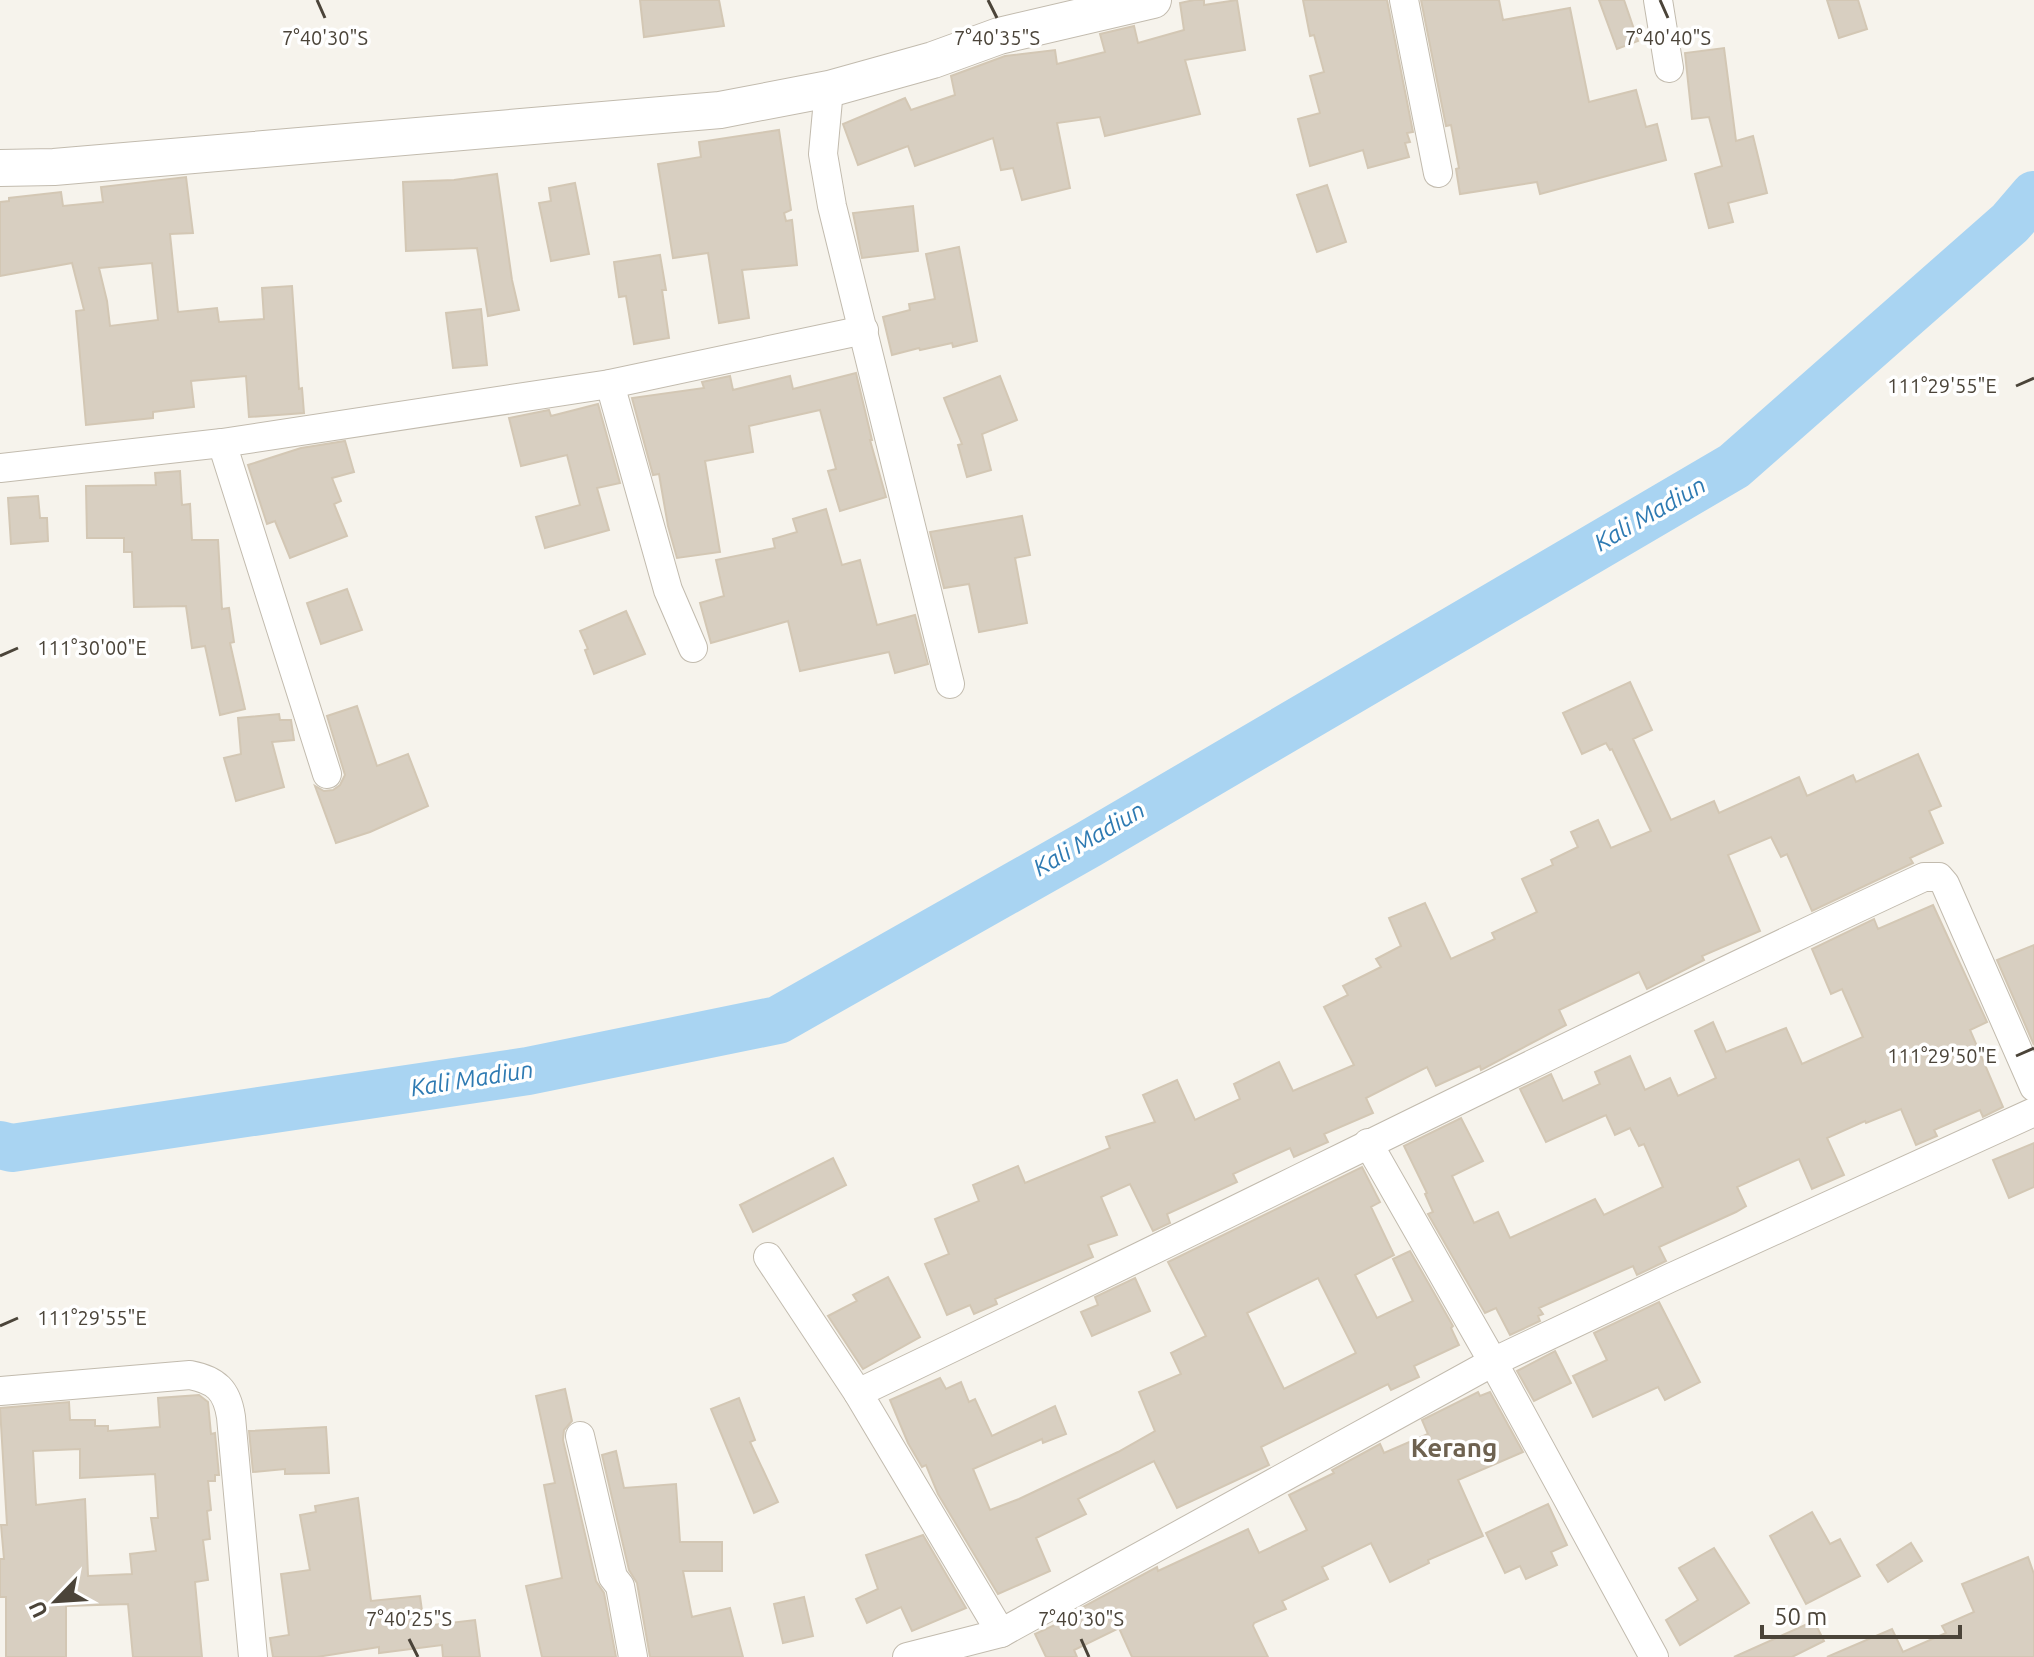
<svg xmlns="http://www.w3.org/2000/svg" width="2034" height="1657" font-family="Ubuntu,sans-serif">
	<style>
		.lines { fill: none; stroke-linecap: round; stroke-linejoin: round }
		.river { stroke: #a9d4f2; stroke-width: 48 }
		.building { fill: #d8cfc1; stroke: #d3c7b4; stroke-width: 2; fill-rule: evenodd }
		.minor-casing { stroke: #c2bbae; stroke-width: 30 }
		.tertiary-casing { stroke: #c2bbae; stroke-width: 38 }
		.minor { stroke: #fff; stroke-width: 28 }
		.tertiary { stroke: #fff; stroke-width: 36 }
		.ticks { fill: none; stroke: #4b4439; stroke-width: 3 }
		.labels { text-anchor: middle; stroke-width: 7; stroke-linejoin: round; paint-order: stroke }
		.water-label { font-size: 24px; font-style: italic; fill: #2e7ab2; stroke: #fff }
		.quarter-label { font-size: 26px; font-weight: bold; fill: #6e6250; stroke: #fff }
		.ticks-label { font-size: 20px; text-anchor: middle; fill: #4b4439; stroke: #fff; stroke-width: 7; stroke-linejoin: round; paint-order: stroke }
	</style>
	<rect width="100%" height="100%" fill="#f6f3ec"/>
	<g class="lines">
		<!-- river -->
		<polyline class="river" points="0,1145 12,1148 528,1071 778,1020 1089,844 1734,466 2010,223 2034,195"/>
	</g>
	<!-- building -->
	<g class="building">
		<polygon points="640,0 719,0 724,26 644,37"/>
		<polygon points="1194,0 1204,0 1204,5 1237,0 1245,50 1185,60 1200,114 1105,136 1100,117 1057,123 1070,188 1022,200 1013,168 1001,170 993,138 915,166 908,146 858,165 843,124 905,98 911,110 955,95 951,76 1005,56 1055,50 1057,64 1105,52 1100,34 1134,26 1138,43 1184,30 1180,3"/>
		<polygon points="1303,0 1387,0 1413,132 1407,133 1410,142 1405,143 1409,157 1368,168 1363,150 1310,166 1298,119 1320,113 1310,76 1324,72 1314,35 1310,36"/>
		<polygon points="1421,0 1499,0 1503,20 1570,8 1589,102 1636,90 1646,127 1657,124 1666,160 1540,194 1537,182 1460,194 1456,169 1459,168 1451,125 1446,126"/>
		<polygon points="1599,0 1624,0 1638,41 1617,49"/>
		<polygon points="1827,0 1858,0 1867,29 1839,38"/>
		<polygon points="1724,48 1736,141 1753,136 1767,193 1728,203 1733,222 1709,228 1695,174 1722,166 1709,117 1692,119 1685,53"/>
		<polygon points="779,130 791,210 784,213 786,221 792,220 797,265 742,270 749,318 719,323 708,253 673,258 658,164 701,157 699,142"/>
		<polygon points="497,174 512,280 519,310 488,316 477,248 406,251 403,182 454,180"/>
		<path d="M186,177L193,233L170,234L178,312L217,308L219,322L264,319L262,288L292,286L299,389L302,388L304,413L249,417L246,376L191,381L194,407L153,412V418L86,425L76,311L84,310L72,263L0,276V202L9,201V198L61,192L63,206L103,202L101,187ZM152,263L158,320L110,326L107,301L99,268Z"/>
		<polygon points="575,183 589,254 551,261 539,203 551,201 549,188"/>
		<polygon points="1327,185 1346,242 1317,252 1297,195"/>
		<polygon points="913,206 918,251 862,258 853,213"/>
		<polygon points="959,247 977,341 953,347 952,343 920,350 919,348 892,355 883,317 910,310 909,304 935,299 926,254"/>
		<polygon points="660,255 666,290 662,290 669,338 634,344 626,296 619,297 614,262"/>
		<polygon points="481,309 487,365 453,368 446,313"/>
		<polygon points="856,373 872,440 870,440 886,497 840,511 828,471 836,469 820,410 749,426 753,452 705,461 720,552 677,558 668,526 659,474 653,475 632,398 704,388 702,382 730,376 733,390 790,376 793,389"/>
		<polygon points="1000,376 1017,420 982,434 991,470 967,477 958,445 962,444 944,398"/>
		<polygon points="598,404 620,483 597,488 609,530 545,548 536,517 580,505 567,455 521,466 509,418 549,410 551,416"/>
		<polygon points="345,441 354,472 332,478 341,501 334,504 347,536 290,558 275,521 267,524 248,465 301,448"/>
		<polygon points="180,471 182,505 190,504 192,540 218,540 222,609 229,608 234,642 230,643 245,709 220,715 205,646 192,648 186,606 134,607 132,552 124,552 124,538 87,538 86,486 156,485 155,473"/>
		<polygon points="38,496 40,518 47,518 48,541 11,544 8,498"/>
		<polygon points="826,509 842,565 860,560 877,625 915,615 928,664 895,673 889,652 800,671 788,621 711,643 700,603 724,596 716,560 775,548 773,539 797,532 793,519"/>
		<polygon points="1022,516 1030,555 1015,558 1027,623 979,632 969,584 944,588 930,532"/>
		<polygon points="347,589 362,630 321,644 307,603"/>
		<polygon points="626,611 645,654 594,674 585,650 588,649 580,631"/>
		<polygon points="1630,682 1652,730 1633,739 1671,820 1714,801 1719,813 1799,777 1807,796 1853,775 1856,782 1918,754 1941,806 1929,811 1943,843 1910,858 1913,863 1812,911 1787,854 1781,857 1771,837 1728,855 1760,931 1702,956 1704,960 1647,989 1639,972 1559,1010 1566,1025 1481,1070 1480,1066 1436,1086 1427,1067 1366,1098 1373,1113 1324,1134 1328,1142 1294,1157 1290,1148 1233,1174 1237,1182 1167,1214 1170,1223 1153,1231 1130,1184 1101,1197 1117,1235 1088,1245 1093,1257 995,1299 997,1304 974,1314 970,1305 947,1315 925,1264 949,1254 935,1219 979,1201 973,1185 1018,1166 1025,1183 1110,1148 1106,1137 1155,1122 1143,1095 1177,1080 1195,1120 1240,1099 1234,1084 1279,1062 1293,1091 1354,1065 1324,1007 1348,995 1343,986 1381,967 1376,959 1401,946 1389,918 1425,903 1451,959 1495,939 1492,933 1537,912 1522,879 1553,865 1551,860 1578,847 1571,832 1598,820 1611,848 1651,831 1612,749 1610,750 1606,743 1582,754 1563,713"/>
		<polygon points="357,706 377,766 408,754 428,806 370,832 336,843 315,786 324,791 333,790 340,785 345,775 327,716"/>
		<polygon points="279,714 280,720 291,720 294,740 272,742 284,787 236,801 224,758 241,754 238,718"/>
		<polygon points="1933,905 1987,1022 1970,1030 2003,1107 1983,1117 1980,1110 1934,1130 1937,1136 1916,1145 1901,1109 1866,1123 1865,1121 1827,1138 1844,1175 1812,1189 1799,1159 1737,1187 1746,1206 1736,1212 1659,1247 1666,1261 1637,1275 1633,1266 1539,1308 1543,1314 1538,1316 1540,1321 1510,1335 1496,1308 1485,1313 1428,1214 1433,1212 1425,1194 1427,1193 1404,1146 1461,1118 1483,1161 1452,1176 1474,1223 1498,1212 1510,1238 1595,1199 1604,1215 1663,1187 1644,1144 1639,1146 1630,1128 1615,1135 1606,1115 1546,1142 1520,1089 1551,1074 1563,1101 1600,1084 1595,1072 1630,1056 1645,1090 1670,1078 1678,1096 1716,1078 1695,1031 1713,1022 1726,1052 1786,1028 1802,1064 1863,1037 1842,989 1831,994 1812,949 1874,919 1878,929"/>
		<polygon points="2034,945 2034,1045 1997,960"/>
		<polygon points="2034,1143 2034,1187 2009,1198 1993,1160"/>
		<polygon points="833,1158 846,1185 753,1232 740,1205"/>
		<path d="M1362,1167L1380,1202L1371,1207L1394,1255L1355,1275L1377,1318L1413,1301L1393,1259L1410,1251L1453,1326L1451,1328L1459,1345L1414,1366L1419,1377L1391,1390L1388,1384L1261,1447L1269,1465L1177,1508L1154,1461L1078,1499L1086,1514L1036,1538L1050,1571L998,1594L938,1494L926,1465L922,1467L908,1443L890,1400L940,1378L946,1389L961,1382L969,1402L975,1399L992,1436L1055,1406L1066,1434L1043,1443L1042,1439L973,1469L990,1510L1019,1499L1118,1452L1155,1431L1139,1392L1181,1374L1171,1353L1206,1336L1168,1262ZM1318,1278L1356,1353L1284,1389L1247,1313Z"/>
		<polygon points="888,1277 920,1337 863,1369 828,1316 857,1301 853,1295"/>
		<polygon points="1135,1278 1150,1311 1092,1336 1081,1312 1098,1305 1095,1297"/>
		<polygon points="1659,1302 1700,1382 1665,1400 1658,1387 1593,1417 1573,1376 1607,1360 1594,1333"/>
		<polygon points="1555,1351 1571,1383 1534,1401 1517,1371"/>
		<polygon points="565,1389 572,1421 564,1430 563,1440 596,1581 604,1593 616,1657 542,1657 526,1586 562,1578 544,1485 555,1483 536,1396"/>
		<polygon points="1478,1392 1480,1396 1490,1392 1523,1452 1458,1480 1483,1536 1428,1560 1429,1563 1390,1582 1371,1543 1322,1567 1328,1579 1282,1601 1286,1609 1254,1623 1253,1626 1268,1657 1132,1657 1119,1628 1074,1650 1077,1657 1046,1657 1035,1634 1068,1619 1066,1616 1157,1567 1158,1571 1248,1529 1259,1553 1307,1530 1289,1495 1334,1473 1332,1470 1380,1444 1384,1453 1428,1434 1422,1420"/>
		<path d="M199,1395L208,1402L211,1434L215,1433L219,1475H215V1481H208L211,1510L207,1511L210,1539L203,1540L208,1580L195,1582L202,1657H133L128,1604L66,1606V1657H6V1597H0V1559H4L1,1525H7L0,1408L69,1402L70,1420H95V1426H108V1431L160,1427L158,1398ZM80,1449V1478L155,1474L158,1518H151L156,1551L130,1554L132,1574L88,1576L85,1499L36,1505L33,1451Z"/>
		<polygon points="739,1398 755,1440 750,1442 778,1502 754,1513 711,1409"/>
		<polygon points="326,1427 329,1473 285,1474 285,1469 253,1472 249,1431"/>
		<polygon points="616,1451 624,1488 676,1484 680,1542 722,1542 722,1571 683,1571 692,1617 730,1608 743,1657 650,1657 637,1583 629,1570 602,1455"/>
		<polygon points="358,1498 371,1601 420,1596 424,1626 475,1620 480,1657 443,1657 442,1645 379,1653 379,1647 317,1657 273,1657 270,1638 289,1635 281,1574 310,1570 300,1515 316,1512 315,1506"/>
		<polygon points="1548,1504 1567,1545 1551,1552 1557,1565 1526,1579 1520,1566 1505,1573 1486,1533"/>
		<polygon points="1812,1512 1830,1544 1840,1539 1860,1576 1806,1604 1770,1536"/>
		<polygon points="923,1535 966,1608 912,1631 901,1607 867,1623 856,1599 878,1589 866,1555"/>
		<polygon points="1911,1543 1922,1561 1888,1582 1877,1565"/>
		<polygon points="1714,1548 1749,1603 1680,1645 1666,1620 1698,1600 1679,1568"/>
		<polygon points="2028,1557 2034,1574 2034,1657 1827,1657 1892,1629 1903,1652 1946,1633 1942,1626 1974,1612 1962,1584"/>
		<polygon points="804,1597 813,1636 783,1643 774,1604"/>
		<polygon points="1814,1621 1824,1641 1792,1657 1734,1657"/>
	</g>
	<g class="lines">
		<defs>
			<g id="minor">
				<polyline points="1404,0 1438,173"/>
				<polyline points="1658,0 1669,68"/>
				<polyline points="829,89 823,154 832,206 950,684"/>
				<polyline points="610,384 668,590 693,648"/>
				<polyline points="222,443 327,774"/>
				<polyline points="0,468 222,443 610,384 864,330"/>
				<polyline points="1368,1143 1493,1362 1654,1657"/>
				<polyline points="768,1257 858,1393"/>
				<path d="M0,1391L190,1375C216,1380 227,1390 231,1417L253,1657"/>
				<polyline points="580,1436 613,1577 620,1586 633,1657"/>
				<path d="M1001,1633L858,1393C1215,1223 1566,1043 1924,877H1939L1945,884L2034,1087"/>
				<polyline points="907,1657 1001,1633 1493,1362 1670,1278 2034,1112"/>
			</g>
			<polyline id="tertiary" points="0,168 54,167 720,110 829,89 933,60 999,36 1153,0"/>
		</defs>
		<!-- minor casing -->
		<use href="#minor" class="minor-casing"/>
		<!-- tertiary casing -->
		<use href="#tertiary" class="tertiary-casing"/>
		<!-- minor -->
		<use href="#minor" class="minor"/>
		<!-- tertiary -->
		<use href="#tertiary" class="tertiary"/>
	</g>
	<!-- ticks -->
	<path class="ticks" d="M317,0L325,18M988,0L997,18M1660,0L1668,18M2016,386L2034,378M0,656L18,648M2016,1056L2034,1048M0,1326L18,1318M409,1639L418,1657M1081,1639L1089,1657"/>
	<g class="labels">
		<!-- water labels -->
		<g class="water-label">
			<text transform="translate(1650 514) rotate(-30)" y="8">Kali Madiun</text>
			<text transform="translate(1089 839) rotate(-30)" y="8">Kali Madiun</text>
			<text transform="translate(472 1079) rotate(-9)" y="8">Kali Madiun</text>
		</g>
		<!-- quarter labels -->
		<g class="quarter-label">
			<text x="1454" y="1457">Kerang</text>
		</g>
	</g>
	<g class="ticks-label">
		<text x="325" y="45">7°40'30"S</text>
		<text x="997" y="45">7°40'35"S</text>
		<text x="1668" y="45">7°40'40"S</text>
		<text x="1942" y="393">111°29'55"E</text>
		<text x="92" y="655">111°30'00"E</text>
		<text x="1942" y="1063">111°29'50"E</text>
		<text x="92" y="1325">111°29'55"E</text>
		<text x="409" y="1626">7°40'25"S</text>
		<text x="1081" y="1626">7°40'30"S</text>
	</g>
	<!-- north arrow -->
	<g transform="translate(56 1601) rotate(245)" stroke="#ffffff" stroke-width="6" paint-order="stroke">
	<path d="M0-6L14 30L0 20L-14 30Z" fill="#4b4439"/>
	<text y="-12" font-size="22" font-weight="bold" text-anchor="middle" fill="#4b4439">U</text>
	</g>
	<!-- scale -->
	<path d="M1762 1625v12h198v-12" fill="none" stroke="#4b4439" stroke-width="4"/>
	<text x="1774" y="1625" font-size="24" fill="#4b4439" stroke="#ffffff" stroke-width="6" paint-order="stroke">50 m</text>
</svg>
